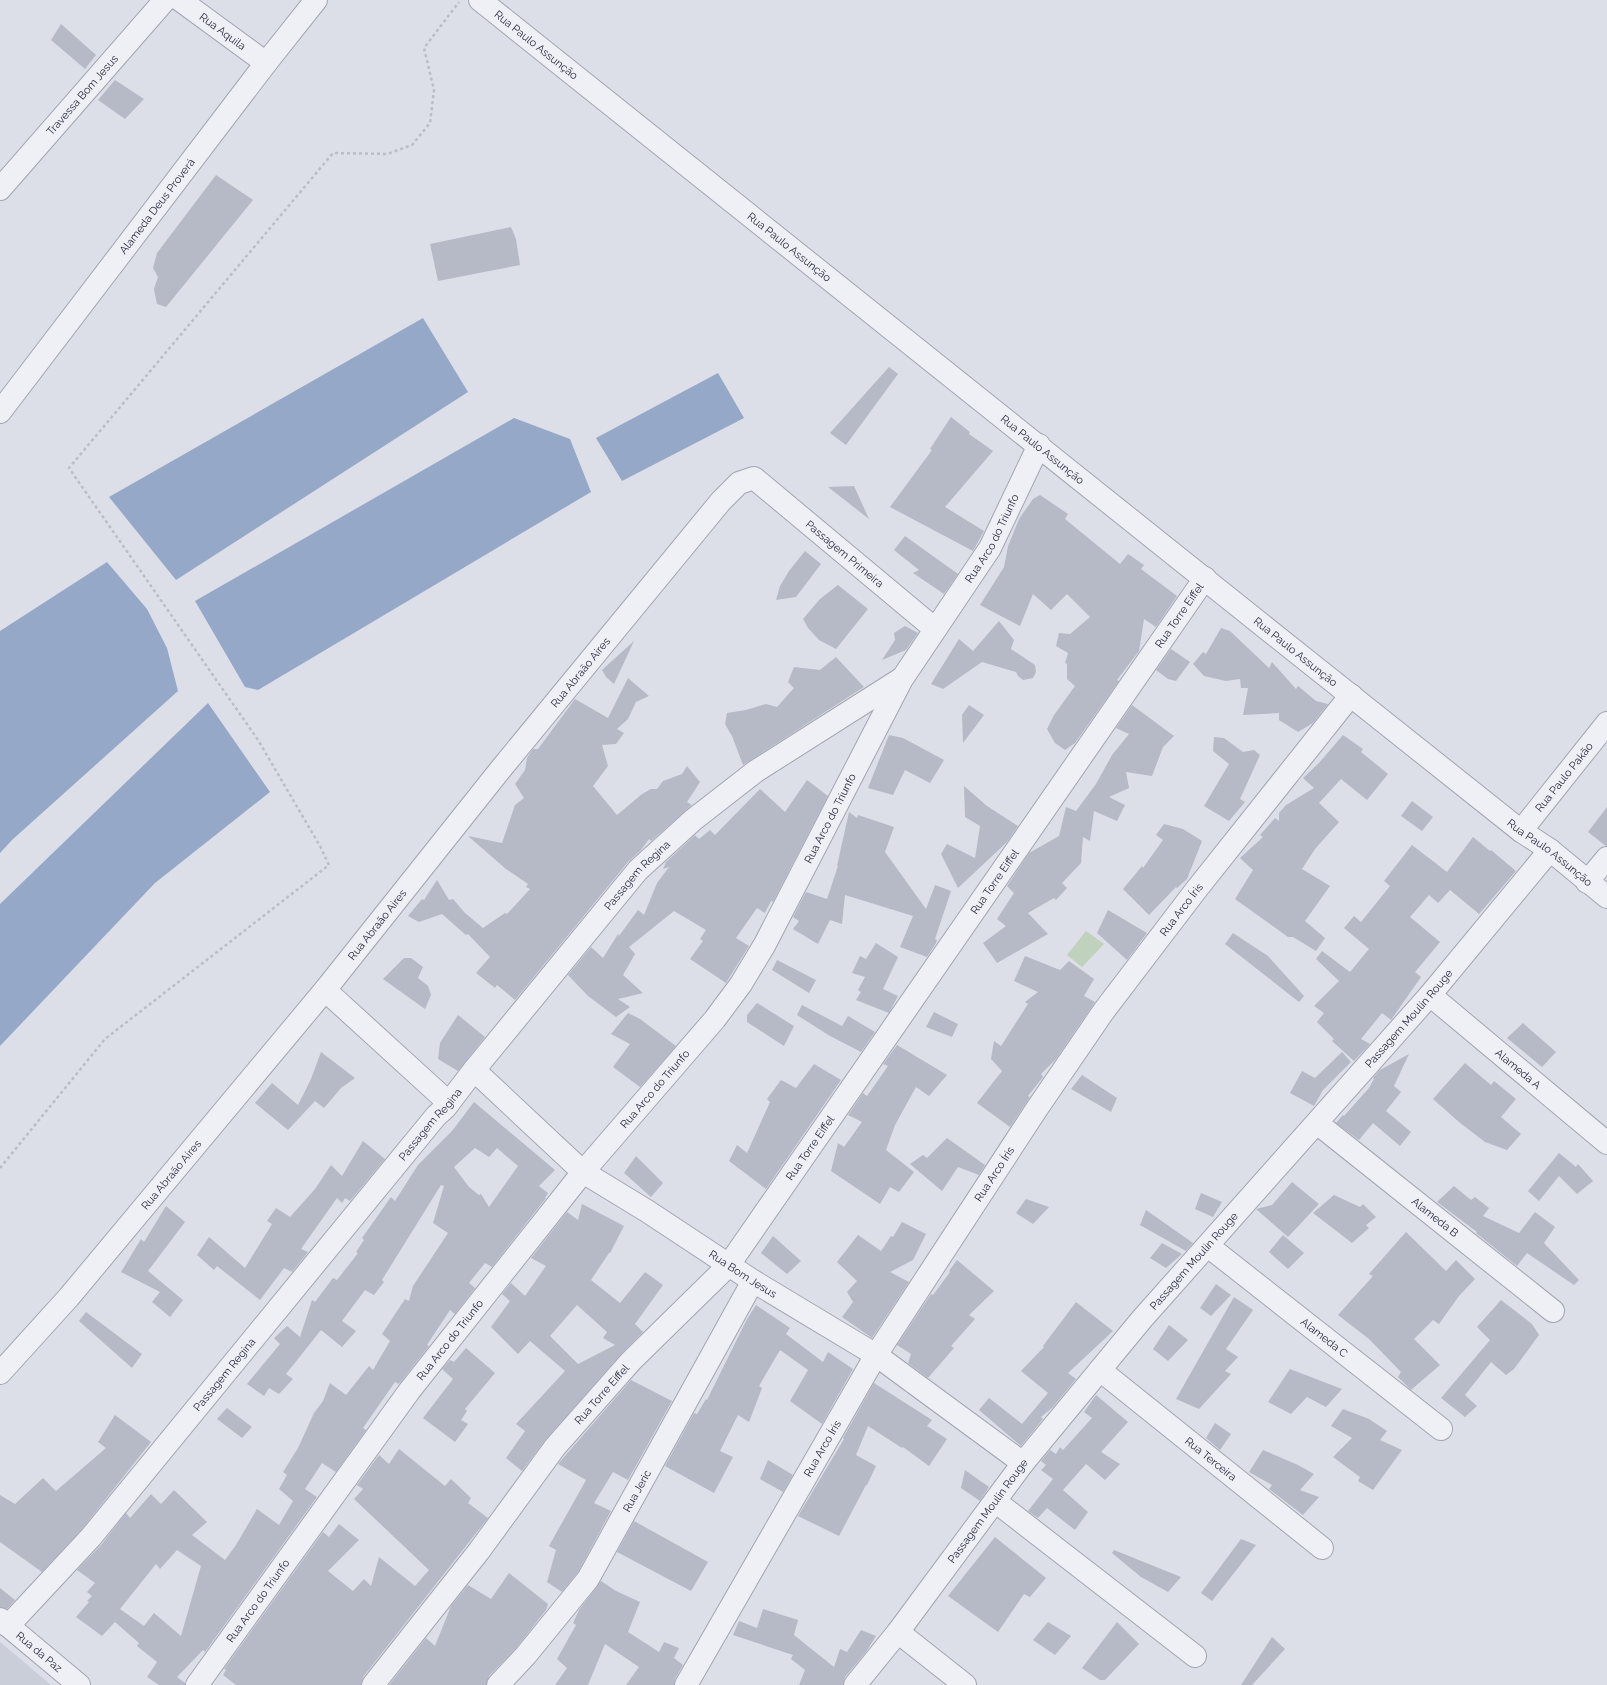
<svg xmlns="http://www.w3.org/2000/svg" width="1607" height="1685" font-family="Raleway,sans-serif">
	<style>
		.built { fill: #caced9 }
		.green { fill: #c0d1bd }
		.water { fill: #96a8c8 }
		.building { fill: #b6bac6; fill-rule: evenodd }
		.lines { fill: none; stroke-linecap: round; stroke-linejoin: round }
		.minor-casing { stroke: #a2a5b1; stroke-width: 24 }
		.path { stroke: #bbbdc5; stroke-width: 2.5; stroke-dasharray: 3 3; stroke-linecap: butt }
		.minor { stroke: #eff0f5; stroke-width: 22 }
		.labels { text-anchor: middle; stroke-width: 3; stroke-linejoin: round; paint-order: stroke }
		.street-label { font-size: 11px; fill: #262b3d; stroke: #ebeef4 }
	</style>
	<rect width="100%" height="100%" fill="#dcdfe7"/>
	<!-- built -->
	<polygon class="built" points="0,1642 51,1685 0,1685"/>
	<!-- green -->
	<polygon class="green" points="1086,931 1104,944 1082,967 1067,955"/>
	<!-- water -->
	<g class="water">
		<polygon points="423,318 468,392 176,580 109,497"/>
		<polygon points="718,373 744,418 622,481 596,438"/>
		<polygon points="514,418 570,439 591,492 258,690 245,687 195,601"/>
		<polygon points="107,562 147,609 167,648 178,691 12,840 0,853 0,631"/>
		<polygon points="208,703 270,792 155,883 0,1046 0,904"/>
	</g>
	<!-- building -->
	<g class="building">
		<polygon points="61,24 96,55 85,69 51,40"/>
		<polygon points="115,80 144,99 125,119 98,100"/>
		<polygon points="216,175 253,200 166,307 157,304 154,289 158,277 153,268 157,253"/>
		<polygon points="511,227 516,239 520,265 438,281 430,244"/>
		<polygon points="889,367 898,374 846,445 830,433"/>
		<polygon points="951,417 970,432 969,434 993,451 945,507 984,531 973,551 890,507 932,450 930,449"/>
		<polygon points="854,486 869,519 828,487"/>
		<polygon points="1040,495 1068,514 1065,519 1120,564 1128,554 1144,565 1141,569 1177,596 1156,627 1144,619 1139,651 1117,680 1119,681 1075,743 1065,750 1055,743 1047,729 1054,715 1075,686 1067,679 1067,664 1065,663 1068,653 1056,646 1059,633 1070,634 1090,617 1067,594 1051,610 1033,594 1020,626 980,605 1004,567 1008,546 1019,519 1033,499"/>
		<polygon points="905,536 958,574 944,594 913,573 919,570 894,550"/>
		<polygon points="805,551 821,564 796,597 776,600 780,586 789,571"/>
		<polygon points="838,585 868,609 836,649 819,640 808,628 803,619 820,599"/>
		<polygon points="999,621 1014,640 1011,649 1035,665 1036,672 1033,678 1023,680 1018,676 1016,672 982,662 943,689 931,684 959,639 973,651"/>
		<polygon points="905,626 918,633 906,650 882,660 895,640 894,633"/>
		<polygon points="1221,628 1230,631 1269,668 1272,662 1296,689 1298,686 1316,701 1328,704 1313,723 1298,732 1279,720 1279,713 1243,715 1248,688 1241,688 1240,679 1226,681 1204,676 1193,664 1203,652 1206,654"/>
		<polygon points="634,641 614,684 606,677 602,670"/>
		<polygon points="1171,649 1190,662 1176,681 1168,679 1156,670"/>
		<polygon points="836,657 864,687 743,765 732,736 725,724 727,713 746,710 766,704 777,707 794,688 788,682 794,667 820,670"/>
		<polygon points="628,678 649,696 636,702 628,719 617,729 624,733 616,744 602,745 608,766 593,786 617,815 642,794 651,789 657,789 663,781 682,774 687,766 700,782 687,802 692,805 651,841 649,839 641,850 628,862 515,1000 497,985 495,988 476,973 490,957 468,934 466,935 442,914 419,922 408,916 422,899 424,900 437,880 449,900 453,899 465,913 483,928 505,913 507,914 530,889 526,887 528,884 506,869 468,836 502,843 515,805 524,798 515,784 525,770 527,758 533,749 538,749 575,699 608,718"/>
		<polygon points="969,705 984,715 963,743 962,715"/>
		<polygon points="1132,705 1174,736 1163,747 1152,776 1126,772 1129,788 1109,797 1125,805 1117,821 1094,811 1090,841 1083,837 1081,863 1062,883 1067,888 1056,900 1054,898 1028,913 1048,934 997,963 983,943 1006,926 997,919 1014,893 1007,886 1029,853 1059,836 1066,807 1076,811 1096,784 1112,755 1129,734 1116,728"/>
		<polygon points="889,735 903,738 944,760 930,783 905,770 893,795 868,788"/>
		<polygon points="1343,735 1363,749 1361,752 1388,774 1367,800 1341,779 1319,803 1339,822 1315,849 1302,869 1330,886 1305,921 1325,938 1316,951 1293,937 1288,937 1235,899 1253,870 1240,858 1263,837 1260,835 1275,818 1279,821 1279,813 1286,805 1314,788 1303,778 1319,763"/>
		<polygon points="1214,737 1224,738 1243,752 1254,750 1260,755 1240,799 1245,802 1229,821 1204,806 1229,764 1213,751"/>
		<polygon points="807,780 828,796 773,902 771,901 765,913 757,908 736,938 749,946 726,983 690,959 703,941 700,939 706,930 674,911 629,947 635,954 623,975 643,993 618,999 630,1007 616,1017 588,996 568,975 591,947 603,958 618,934 619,936 638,910 644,915 657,883 669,867 663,869 666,862 695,835 699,839 710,830 715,835 760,789 785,812"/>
		<polygon points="964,786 987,806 1018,826 1007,842 958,888 941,854 947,844 975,858 980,826 965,817"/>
		<polygon points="1412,801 1433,817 1422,831 1401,816"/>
		<polygon points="1607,807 1607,846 1606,846 1588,832"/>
		<polygon points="849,812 857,818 858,815 894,827 885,852 926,909 935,885 951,891 935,939 937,940 936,943 927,957 900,947 913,916 845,895 842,924 830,920 818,944 793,929 799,921 793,917 806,892 827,899 838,866 837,866"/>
		<polygon points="1164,824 1183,829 1202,841 1187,879 1177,888 1176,887 1149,915 1123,889 1142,866 1143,868 1163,840 1156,835"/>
		<polygon points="1473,837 1490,851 1491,850 1516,871 1479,914 1450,890 1438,903 1429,895 1410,917 1440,942 1415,972 1421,977 1391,1020 1382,1013 1361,1039 1370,1044 1354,1061 1332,1041 1334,1039 1317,1022 1324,1013 1314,1006 1339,981 1316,959 1322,951 1350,972 1369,949 1344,928 1354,916 1361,922 1390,886 1384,881 1412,845 1447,872"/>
		<polygon points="1108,910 1147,933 1127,960 1097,933"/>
		<polygon points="1233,933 1268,956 1304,996 1299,1002 1225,944"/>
		<polygon points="876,943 898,957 883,989 898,996 889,1013 856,1000 861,992 858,990 865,977 852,973 860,956 866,959"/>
		<polygon points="1025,956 1060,970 1069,961 1094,979 1084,996 1095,1002 1056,1059 1041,1074 1043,1077 1028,1096 1030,1097 1010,1127 977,1103 1002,1071 991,1059 994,1041 1001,1046 1028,1004 1025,1002 1038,992 1014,981"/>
		<polygon points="404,958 411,958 423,967 418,978 428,986 431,995 425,1009 383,979"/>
		<polygon points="777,960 816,980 809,993 772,970"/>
		<polygon points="757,1003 794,1026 784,1046 747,1022 747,1015"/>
		<polygon points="802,1005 842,1026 848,1016 875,1032 861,1052 830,1036 797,1015"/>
		<polygon points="934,1012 958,1024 952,1037 926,1027"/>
		<polygon points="628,1013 640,1019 676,1046 640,1087 613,1067 630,1044 611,1034"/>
		<polygon points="458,1015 485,1037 458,1071 438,1059 440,1043"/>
		<polygon points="1523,1023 1556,1052 1542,1067 1507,1038"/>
		<polygon points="897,1045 947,1075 929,1096 916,1087 895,1125 886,1150 914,1172 899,1192 890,1187 880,1204 831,1171 838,1143 844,1147 862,1122 848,1115 863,1093 867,1096 888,1066 883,1064"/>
		<polygon points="321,1052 355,1078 341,1088 324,1108 315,1101 288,1130 255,1103 272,1083 298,1105 311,1079"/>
		<polygon points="1342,1052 1351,1062 1323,1090 1314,1106 1290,1093 1302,1071 1315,1078"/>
		<polygon points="1409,1054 1394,1086 1401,1092 1386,1111 1411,1132 1400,1146 1373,1123 1359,1140 1336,1123 1343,1115 1344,1116 1369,1088 1374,1079 1373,1078 1380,1070"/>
		<polygon points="1465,1063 1491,1085 1494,1081 1516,1099 1501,1117 1521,1134 1507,1150 1485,1142 1459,1122 1433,1099"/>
		<polygon points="814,1064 841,1080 766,1189 729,1161 737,1145 747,1153 770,1102 767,1099 781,1080 796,1088"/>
		<polygon points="1082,1075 1117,1098 1111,1112 1071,1089"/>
		<path d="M474,1102L555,1170L539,1186L548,1193L545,1198H546L492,1267L485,1263L469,1283L475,1288L455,1314L450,1310L427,1345L429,1346L399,1384L395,1382L363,1428L366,1430L336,1472L322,1463L305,1489L317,1497L205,1652L203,1650L177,1677L185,1683V1685H159L147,1677L157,1662L137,1646L139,1643L115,1622L102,1636L76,1617L89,1602L87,1601L92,1596L87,1592L95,1583L77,1570L101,1545L126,1513L130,1518L151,1494L161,1504L174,1490L207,1522L192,1535L225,1560L236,1545L257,1509L279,1525L293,1501L279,1489L287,1475L283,1472L298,1448L314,1413L323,1401L330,1383L346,1395L369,1366L373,1370L390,1341L382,1334L405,1299L409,1301L413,1286L448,1233L433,1223L444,1186L441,1185L382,1280L384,1282L374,1295L365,1290L342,1321L356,1331L342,1347L321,1330L286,1374L293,1379L279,1394L269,1388L264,1396L247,1384L280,1344L274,1338L287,1326L300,1337L312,1300L315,1302L333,1278L337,1280L358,1253L356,1252L364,1240L362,1238L391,1197L395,1201L418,1165L452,1131ZM475,1148L489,1157L497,1148L518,1166L489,1207L481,1194L479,1195L469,1187L454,1167ZM177,1550L201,1566L181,1636L154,1613L144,1626L120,1609L156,1564L160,1569Z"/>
		<polygon points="947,1138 985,1165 979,1175 958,1167 942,1191 910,1164 923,1155 927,1158"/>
		<polygon points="363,1141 385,1159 350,1201 345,1198 342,1203 337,1198 301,1249 308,1252 305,1256 292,1272 284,1268 260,1300 217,1266 214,1270 197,1255 209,1237 245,1268 272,1224 267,1221 276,1208 290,1217 315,1189 331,1165 342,1176"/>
		<polygon points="1559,1153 1576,1167 1578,1164 1593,1181 1577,1194 1559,1176 1539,1201 1528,1191"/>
		<polygon points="636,1156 663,1183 651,1197 624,1173"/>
		<polygon points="1292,1182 1319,1204 1288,1237 1256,1209 1272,1205"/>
		<polygon points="1454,1186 1471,1200 1475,1197 1489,1208 1483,1216 1519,1233 1535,1212 1555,1227 1544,1243 1579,1280 1574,1285 1527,1253 1517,1266 1476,1233 1477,1232 1437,1202"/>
		<polygon points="1201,1193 1222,1202 1213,1217 1195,1209"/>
		<polygon points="1334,1195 1360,1207 1363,1204 1376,1217 1366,1225 1369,1228 1352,1243 1313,1213"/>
		<polygon points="1026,1199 1049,1207 1033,1224 1016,1213"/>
		<path d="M582,1204L624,1226L610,1253H609L591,1280L620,1303L645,1272L663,1285L635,1324L643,1332L622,1353L546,1439L522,1471L506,1458L525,1431L516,1424L565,1371L530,1341L518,1354L491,1327L510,1301L502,1294L511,1283L525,1296L546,1266L531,1258L567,1212L578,1220ZM577,1305L607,1332L603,1338L615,1345L578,1364L550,1336Z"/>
		<polygon points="166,1206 185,1222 148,1271 183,1300 170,1317 152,1302 160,1292 121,1272 141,1239 144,1242"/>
		<polygon points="1146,1210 1193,1243 1186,1251 1140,1225"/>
		<polygon points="902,1222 926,1234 913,1260 890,1272 909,1282 872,1338 842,1317 853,1302 847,1292 857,1281 837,1262 858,1235 881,1251 891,1236 893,1237"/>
		<polygon points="1406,1232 1446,1271 1456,1260 1475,1279 1459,1296 1439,1324 1433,1320 1414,1339 1440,1365 1411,1390 1398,1377 1401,1372 1369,1339 1338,1315 1373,1276 1369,1274"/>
		<polygon points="1283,1235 1304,1253 1288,1269 1269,1252"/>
		<polygon points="773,1236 801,1261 787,1274 761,1253"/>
		<polygon points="1162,1243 1182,1254 1166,1268 1150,1258"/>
		<polygon points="957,1260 994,1291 969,1315 975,1319 951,1346 954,1348 928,1378 908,1363 911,1354 897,1345 931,1294 933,1295 950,1272 949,1271"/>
		<polygon points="1216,1284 1231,1295 1211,1316 1200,1308"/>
		<polygon points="1234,1297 1253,1310 1226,1349 1238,1357 1225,1371 1231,1374 1199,1409 1176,1399"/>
		<polygon points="1501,1300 1532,1324 1539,1335 1514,1369 1506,1375 1491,1362 1465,1395 1477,1406 1465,1417 1441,1398 1490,1340 1477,1327"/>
		<polygon points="1076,1302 1113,1331 1068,1373 1076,1379 1053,1407 1041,1417 1043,1419 1021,1446 979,1410 989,1398 1022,1424 1048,1393 1021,1371 1044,1347 1043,1346"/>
		<polygon points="756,1305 790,1328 786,1334 823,1362 828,1352 853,1369 822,1424 790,1401 808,1370 780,1350 759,1386 762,1388 749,1422 738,1415 720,1451 733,1457 714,1493 665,1466 694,1413 697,1414 706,1399 707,1400 746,1321"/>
		<polygon points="86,1312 142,1354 132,1368 79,1321"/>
		<polygon points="1169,1325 1188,1340 1168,1361 1153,1349"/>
		<polygon points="466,1348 495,1373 465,1409 467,1411 461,1420 468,1424 455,1442 423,1418 453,1379 442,1369 450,1360 454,1362"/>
		<polygon points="1290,1369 1342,1389 1326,1407 1307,1397 1291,1414 1268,1402"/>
		<polygon points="631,1380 672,1401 628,1480 613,1472 594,1503 611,1511 578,1572 562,1592 547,1582 556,1550 549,1546 586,1480 558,1464"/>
		<polygon points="874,1383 932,1420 927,1426 947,1439 929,1466 903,1447 902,1448 868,1426 856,1455 876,1466 867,1485 866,1485 839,1536 798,1516 844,1439 843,1438"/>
		<polygon points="1096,1395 1128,1422 1101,1452 1120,1464 1105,1480 1086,1464 1063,1490 1088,1512 1075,1530 1047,1508 1038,1518 1028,1511 1053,1479 1041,1470 1046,1465 1041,1461 1050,1450 1056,1454 1060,1447 1063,1450 1092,1418 1084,1412"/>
		<polygon points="227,1408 252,1427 242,1438 217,1419"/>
		<polygon points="1343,1409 1369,1419 1387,1431 1380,1440 1402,1450 1373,1490 1358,1481 1360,1477 1333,1457 1352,1438 1331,1426"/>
		<polygon points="115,1415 151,1442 82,1529 42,1572 0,1542 0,1495 15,1504 43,1478 56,1491 106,1448 98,1442"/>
		<polygon points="1215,1423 1231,1434 1220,1450 1206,1438"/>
		<polygon points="399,1449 445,1486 451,1479 471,1498 468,1503 488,1518 363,1677 361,1685 236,1685 223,1675 226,1670 224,1669 323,1532 329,1537 339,1524 359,1540 328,1571 353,1591 364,1579 371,1586 379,1557 415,1586 429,1570 354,1499 363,1489 357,1485 379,1455 389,1464"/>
		<polygon points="1263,1450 1298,1465 1314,1474 1300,1490 1319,1497 1303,1515 1269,1489 1272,1485 1249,1472"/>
		<polygon points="768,1460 793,1475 783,1492 760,1479"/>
		<polygon points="965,1470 989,1487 980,1501 961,1488"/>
		<polygon points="634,1521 708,1562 691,1591 617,1552"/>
		<polygon points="995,1537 1046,1578 1030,1597 1024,1594 998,1632 948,1596"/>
		<polygon points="1241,1539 1256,1545 1212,1601 1201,1593"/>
		<polygon points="1114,1550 1181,1577 1168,1592 1141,1577 1112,1553"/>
		<polygon points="509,1573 548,1604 546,1610 517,1647 489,1676 486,1685 389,1685 426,1638 435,1646 451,1606 468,1585 491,1599"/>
		<polygon points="601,1581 616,1591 640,1602 628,1632 659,1652 664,1642 679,1648 674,1658 683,1665 675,1679 674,1685 626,1685 639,1667 605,1644 588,1685 555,1685 567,1668 557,1659 576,1625 573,1623 579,1610"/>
		<polygon points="0,1588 15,1600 7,1609 0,1607"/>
		<polygon points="763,1609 798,1620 794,1635 834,1667 840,1649 847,1652 861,1630 876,1636 866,1652 845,1677 843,1685 799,1685 805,1670 791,1659 793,1655 733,1635 739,1621 757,1628"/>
		<polygon points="1048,1622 1071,1636 1055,1655 1033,1640"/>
		<polygon points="1117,1622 1139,1644 1105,1680 1100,1680 1082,1668"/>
		<polygon points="1272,1637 1285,1649 1252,1685 1241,1685"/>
	</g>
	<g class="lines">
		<defs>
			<g id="minor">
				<path id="s1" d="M180,0L266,63"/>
				<path id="s2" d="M480,0C827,276 1173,555 1521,831L1550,850L1607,897"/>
				<path id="s3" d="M0,189L165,0"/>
				<path id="s4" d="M0,412L266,63L316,0"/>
				<path id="s5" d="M1521,831L1607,723"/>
				<polyline points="1587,882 1607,858"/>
				<polyline points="325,990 449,1103"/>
				<path id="s6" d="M1430,995L1607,1143"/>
				<path id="s7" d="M474,1070L583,1172L647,1211L753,1281L876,1355L1023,1463"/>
				<path id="s8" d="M1317,1123L1553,1311"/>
				<path id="s9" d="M1208,1246L1441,1429"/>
				<path id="s10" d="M1100,1370L1322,1548"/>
				<path id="s11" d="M0,1373L69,1297L325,990L500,770L721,501L739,483L754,478L935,629"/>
				<polyline points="995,1501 1195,1656"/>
				<path id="s12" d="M0,1619L79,1685"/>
				<path id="s13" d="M8,1626L91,1537L436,1116L445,1108L474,1070L638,870L693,820L756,771L901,679"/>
				<polyline points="898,1632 965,1685"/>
				<path id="s14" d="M197,1685L410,1390L583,1172L715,1019L741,984L765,944L902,679L990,548L1039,445"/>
				<path id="s15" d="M373,1685L479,1551L555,1447L631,1361L728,1266L1205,578"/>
				<path id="s16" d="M498,1685L526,1655L588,1579L753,1281"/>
				<path id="s17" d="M686,1685L876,1355L1036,1110L1103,1012L1196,890L1351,695"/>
				<path id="s18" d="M855,1685L898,1632L1023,1463L1142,1319L1430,995L1550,850"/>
			</g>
		</defs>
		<!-- minor casing -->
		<use href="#minor" class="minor-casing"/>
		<!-- path -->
		<polyline class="path" points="0,1168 105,1039 329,865 320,846 258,740 69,468 333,153 387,154 412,145 430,123 434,90 424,48 459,2"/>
		<!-- minor -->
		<use href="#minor" class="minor"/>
	</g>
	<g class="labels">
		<!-- street labels -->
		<g class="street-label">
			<text dy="4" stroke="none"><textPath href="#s1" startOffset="53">Rua Aquila</textPath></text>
			<text dy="4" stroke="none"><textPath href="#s2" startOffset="72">Rua Paulo Assunção</textPath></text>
			<text dy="4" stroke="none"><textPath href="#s3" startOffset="125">Travessa Bom Jesus</textPath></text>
			<text dy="4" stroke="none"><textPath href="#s4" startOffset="259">Alameda Deus Proverá</textPath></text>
			<text dy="4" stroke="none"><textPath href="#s2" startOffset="396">Rua Paulo Assunção</textPath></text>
			<text dy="4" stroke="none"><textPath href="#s2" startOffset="720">Rua Paulo Assunção</textPath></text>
			<text dy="4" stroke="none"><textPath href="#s14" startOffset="1400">Rua Arco do Triunfo</textPath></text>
			<text dy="4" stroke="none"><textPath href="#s11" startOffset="1291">Passagem Primeira</textPath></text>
			<text dy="4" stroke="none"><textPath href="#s15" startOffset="1342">Rua Torre Eiffel</textPath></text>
			<text dy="4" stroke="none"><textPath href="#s2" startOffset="1044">Rua Paulo Assunção</textPath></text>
			<text dy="4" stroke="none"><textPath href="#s11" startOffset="910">Rua Abraão Aires</textPath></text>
			<text dy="4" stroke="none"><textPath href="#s5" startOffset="69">Rua Paulo Pakão</textPath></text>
			<text dy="4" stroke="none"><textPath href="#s14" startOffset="1076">Rua Arco do Triunfo</textPath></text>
			<text dy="4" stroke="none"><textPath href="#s2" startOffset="1368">Rua Paulo Assunção</textPath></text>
			<text dy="4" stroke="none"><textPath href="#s13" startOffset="980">Passagem Regina</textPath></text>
			<text dy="4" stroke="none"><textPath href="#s15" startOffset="1018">Rua Torre Eiffel</textPath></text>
			<text dy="4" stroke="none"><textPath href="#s17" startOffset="921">Rua Arco Íris</textPath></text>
			<text dy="4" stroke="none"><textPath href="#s11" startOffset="586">Rua Abraão Aires</textPath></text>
			<text dy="4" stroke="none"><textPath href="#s18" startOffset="867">Passagem Moulin Rouge</textPath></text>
			<text dy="4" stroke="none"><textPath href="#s6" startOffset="115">Alameda A</textPath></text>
			<text dy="4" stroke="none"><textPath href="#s14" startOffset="752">Rua Arco do Triunfo</textPath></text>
			<text dy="4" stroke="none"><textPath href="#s13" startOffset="656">Passagem Regina</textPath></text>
			<text dy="4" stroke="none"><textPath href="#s15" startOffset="694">Rua Torre Eiffel</textPath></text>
			<text dy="4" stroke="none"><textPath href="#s11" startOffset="262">Rua Abraão Aires</textPath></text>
			<text dy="4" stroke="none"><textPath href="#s17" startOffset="597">Rua Arco Íris</textPath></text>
			<text dy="4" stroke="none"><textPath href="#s8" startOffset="151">Alameda B</textPath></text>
			<text dy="4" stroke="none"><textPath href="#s18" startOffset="543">Passagem Moulin Rouge</textPath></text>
			<text dy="4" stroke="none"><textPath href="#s7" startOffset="339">Rua Bom Jesus</textPath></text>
			<text dy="4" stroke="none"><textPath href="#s9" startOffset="148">Alameda C</textPath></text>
			<text dy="4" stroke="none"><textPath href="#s14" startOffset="428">Rua Arco do Triunfo</textPath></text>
			<text dy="4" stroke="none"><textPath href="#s13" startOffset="332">Passagem Regina</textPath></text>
			<text dy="4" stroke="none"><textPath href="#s15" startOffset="370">Rua Torre Eiffel</textPath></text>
			<text dy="4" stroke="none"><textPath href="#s17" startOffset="273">Rua Arco Íris</textPath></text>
			<text dy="4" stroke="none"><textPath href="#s10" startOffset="142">Rua Terceira</textPath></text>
			<text dy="4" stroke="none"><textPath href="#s16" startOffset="240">Rua Jeric</textPath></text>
			<text dy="4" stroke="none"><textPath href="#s18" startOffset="219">Passagem Moulin Rouge</textPath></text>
			<text dy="4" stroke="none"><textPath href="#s14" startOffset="104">Rua Arco do Triunfo</textPath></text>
			<text dy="4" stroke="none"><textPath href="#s12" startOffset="51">Rua da Paz</textPath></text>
		</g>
	</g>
</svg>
